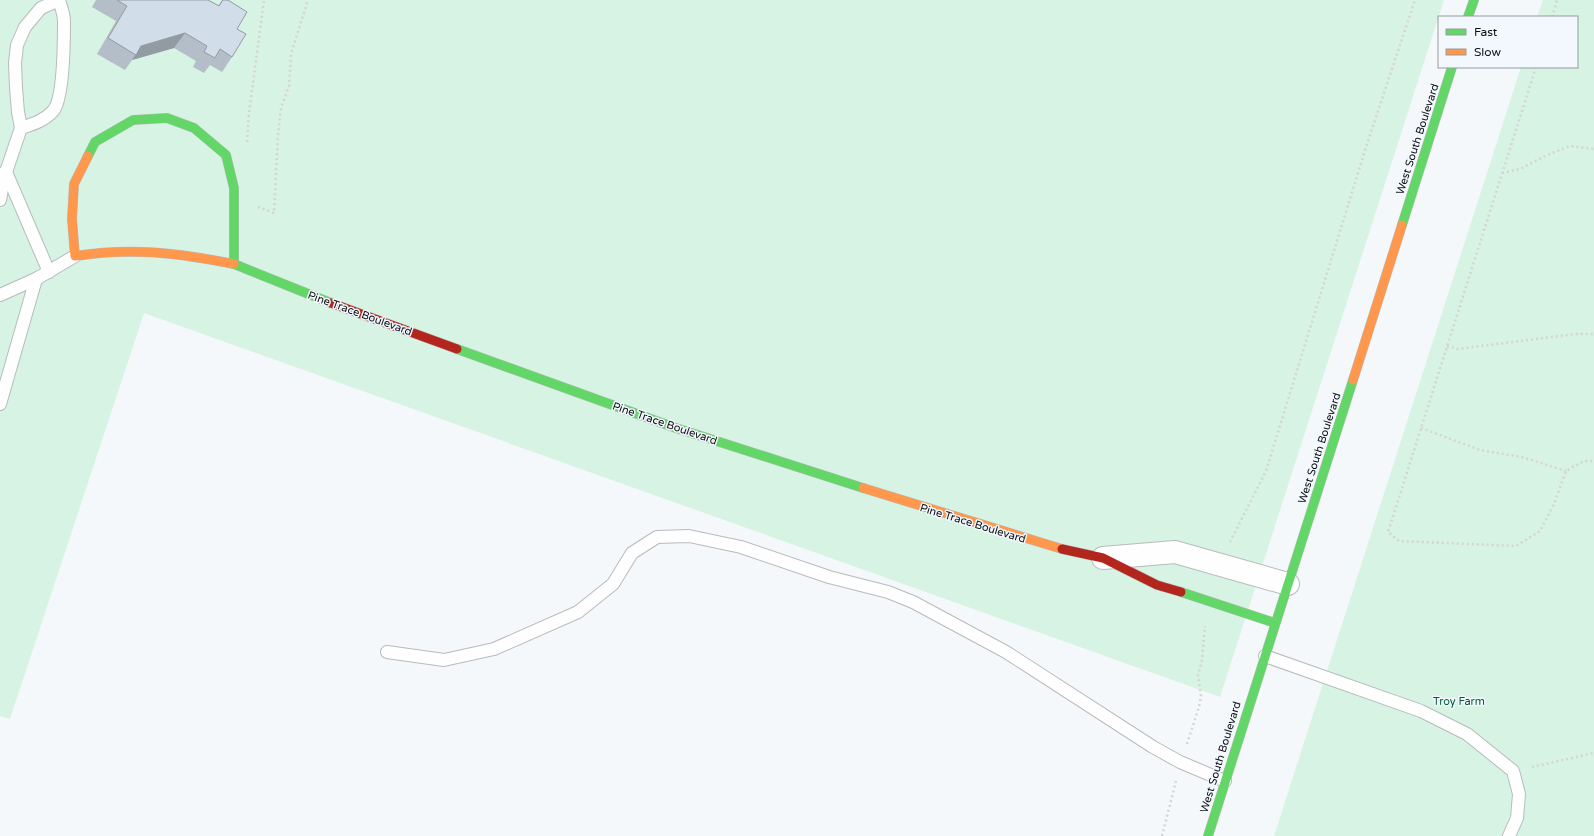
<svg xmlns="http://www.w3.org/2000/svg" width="1594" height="836" font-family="'Varela Round',sans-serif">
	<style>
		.green { fill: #d7f3e3 }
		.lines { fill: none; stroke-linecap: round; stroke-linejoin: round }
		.lane-casing { stroke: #b8bbbd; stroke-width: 14 }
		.street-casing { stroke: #b8bbbd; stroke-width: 24 }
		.fast-casing { stroke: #b8bbbd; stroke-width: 10 }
		.slow-casing { stroke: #b8bbbd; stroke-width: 10 }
		.jam-casing { stroke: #b8bbbd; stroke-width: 10 }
		.path { stroke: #d4d4d5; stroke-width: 2.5; stroke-dasharray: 2 3; stroke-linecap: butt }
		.lane { stroke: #fefefe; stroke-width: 12 }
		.street { stroke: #fefefe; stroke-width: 22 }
		.fast { stroke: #63d668; stroke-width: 9 }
		.slow { stroke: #ff974d; stroke-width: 9 }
		.jam { stroke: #b3261e; stroke-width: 9 }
		.wall { fill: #b4bec8 }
		.shaded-wall { fill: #929ba2 }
		.building { fill: #d1dde8; stroke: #929ba2 }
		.labels { text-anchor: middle; stroke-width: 3; stroke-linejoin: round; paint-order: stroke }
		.street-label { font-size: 11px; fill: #0e1012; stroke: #f2f8fd }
		.park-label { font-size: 11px; fill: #005b34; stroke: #f2f8fd }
	</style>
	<rect width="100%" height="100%" fill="#f5f8fa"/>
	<!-- green -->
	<g class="green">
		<polygon points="0,0 1444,0 1220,697 144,313 10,719 0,716"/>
		<polygon points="1543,0 1594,0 1594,836 1274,836 1521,67 1577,67 1577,17 1537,17"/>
	</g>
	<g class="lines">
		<defs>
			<g id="lane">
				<polyline points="21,128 18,112 16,88 15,63 17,45 25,27 41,8 59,0"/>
				<polyline points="0,200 5,172"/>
				<path d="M49,272L6,172L21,128C33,124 44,121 53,111C64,99 64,39 64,21C64,14 61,7 59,0"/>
				<polyline points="0,295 38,278"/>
				<polyline points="0,404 36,279 75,256"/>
				<polyline points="387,652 444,660 494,649 578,612 613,584 632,553 657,537 689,536 741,547 829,577 888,592 913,602 1006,652 1153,747 1180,762 1225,781"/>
				<polyline points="1265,656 1421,711 1467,734 1513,771 1519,794 1517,818 1509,836"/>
			</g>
			<polyline id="street" points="1103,558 1175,552 1288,584"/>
			<g id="fast">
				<polyline points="1468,17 1474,0"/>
				<polyline points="88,156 95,142 133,120 167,118 194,128 226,155 234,188 234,264 331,303"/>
				<polyline points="1402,225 1452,67"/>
				<polyline points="457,349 676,428 863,488"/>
				<polyline points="1181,592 1275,623"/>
				<polyline points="1208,836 1353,380"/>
			</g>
			<g id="slow">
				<path d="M88,156L74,184L72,219L75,256C132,247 178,253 234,264"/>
				<polyline points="1353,380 1402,225"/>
				<polyline points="863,488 1062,549"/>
			</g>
			<g id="jam">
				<polyline points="331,303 457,349"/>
				<polyline points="1062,549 1103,558 1157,585 1181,592"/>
			</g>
		</defs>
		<!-- lane casing -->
		<use href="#lane" class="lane-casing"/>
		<!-- street casing -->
		<use href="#street" class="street-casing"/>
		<!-- fast casing -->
		<use href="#fast" class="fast-casing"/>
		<!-- slow casing -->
		<use href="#slow" class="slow-casing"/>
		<!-- jam casing -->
		<use href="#jam" class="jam-casing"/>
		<!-- path -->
		<g class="path">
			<polyline points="1552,17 1557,0"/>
			<polyline points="1536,67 1388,532 1399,541 1516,546 1540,531 1554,504 1566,471 1584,461 1594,461"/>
			<polyline points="247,142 249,113 264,0"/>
			<polyline points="1502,173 1520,169 1547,155 1570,146 1594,149"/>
			<polyline points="258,207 274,213 278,134 281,108 289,86 291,54 308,0"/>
			<polyline points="1447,346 1458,349 1575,334 1594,334"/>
			<polyline points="1421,428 1480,450 1522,457 1566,471"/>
			<polyline points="1230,542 1266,471 1366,147 1415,0"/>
			<polyline points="1187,744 1199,707 1201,696 1198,675 1202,660 1205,626"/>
			<polyline points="1532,767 1594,753"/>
			<polyline points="1162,836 1176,781"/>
		</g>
		<!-- lane -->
		<use href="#lane" class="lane"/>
		<!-- street -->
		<use href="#street" class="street"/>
		<!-- fast -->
		<use href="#fast" class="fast"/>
		<!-- slow -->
		<use href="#slow" class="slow"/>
		<!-- jam -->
		<use href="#jam" class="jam"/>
	</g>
	<!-- wall -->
	<polygon class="wall" points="96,0 208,0 218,6 222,0 237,29 232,57 222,72 210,65 204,73 193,67 196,61 174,48 132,60 125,70 97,54 116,21 92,7"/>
	<!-- shaded-wall -->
	<polygon class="shaded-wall" points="185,33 174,48 132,60 141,46"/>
	<!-- building -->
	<polygon class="building" points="117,0 208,0 219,6 223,0 228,0 247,12 237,29 246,34 232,57 220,49 215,58 204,52 207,46 185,33 141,46 136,55 108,38 127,6"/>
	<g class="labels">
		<!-- street labels -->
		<g class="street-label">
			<text transform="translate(1417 139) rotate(-72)" y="4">West South Boulevard</text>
			<text transform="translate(360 313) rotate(20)" y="4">Pine Trace Boulevard</text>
			<text transform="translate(665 423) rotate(19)" y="4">Pine Trace Boulevard</text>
			<text transform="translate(1319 448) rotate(-72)" y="4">West South Boulevard</text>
			<text transform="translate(973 523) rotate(17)" y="4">Pine Trace Boulevard</text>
			<text transform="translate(1220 757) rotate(-73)" y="4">West South Boulevard</text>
		</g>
		<!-- park labels -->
		<g class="park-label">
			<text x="1459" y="705">Troy Farm</text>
		</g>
	</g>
	<!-- legend -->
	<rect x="1438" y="16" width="140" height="52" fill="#f2f8fd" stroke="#979b9f"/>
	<rect x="1446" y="29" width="20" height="6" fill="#63d668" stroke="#979b9f"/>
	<text x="1474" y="36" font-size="12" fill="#0e1012">Fast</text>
	<rect x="1446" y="49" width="20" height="6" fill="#ff974d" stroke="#979b9f"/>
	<text x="1474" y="56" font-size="12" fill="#0e1012">Slow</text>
</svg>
